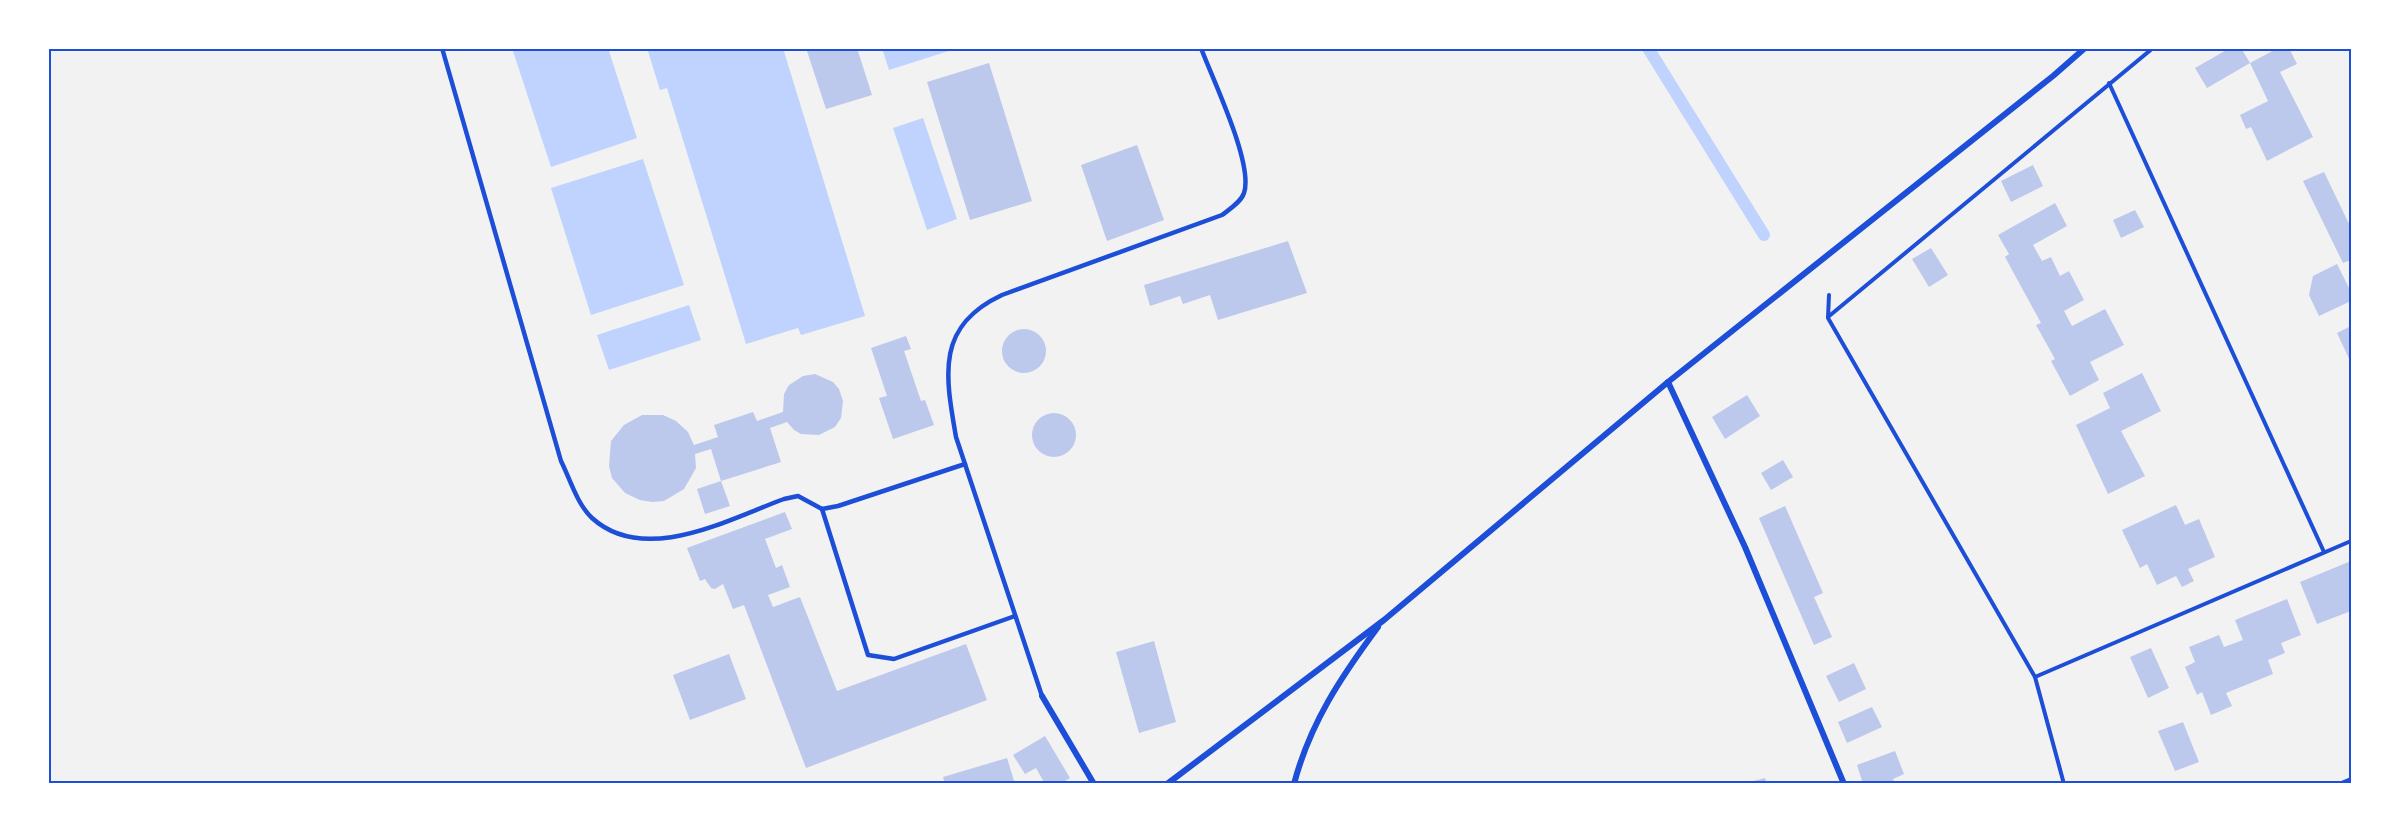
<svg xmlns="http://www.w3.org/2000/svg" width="2399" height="832" font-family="'Sofia Sans Condensed',sans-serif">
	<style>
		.water { fill: #bfd3fe }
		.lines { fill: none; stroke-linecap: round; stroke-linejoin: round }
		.stream { stroke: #bfd3fe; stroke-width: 12 }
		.building { fill: #bdc9ec }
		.path { stroke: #1d4ed8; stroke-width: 4 }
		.service { stroke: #1d4ed8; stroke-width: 4.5 }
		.minor { stroke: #1d4ed8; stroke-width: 6 }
		.neatline { fill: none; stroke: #1d4ed8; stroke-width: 2 }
	</style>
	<rect width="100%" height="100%" fill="#f2f2f2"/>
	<!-- water -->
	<g class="water">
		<polygon points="512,48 608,48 637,138 551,167"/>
		<polygon points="647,48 783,48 865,316 801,335 798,328 746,344 667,88 660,90"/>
		<polygon points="882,48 958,48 889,70"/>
		<polygon points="923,118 957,219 927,230 893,128"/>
		<polygon points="643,159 684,285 591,315 551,188"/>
		<polygon points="689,305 701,340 609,370 597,335"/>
	</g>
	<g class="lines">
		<!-- stream -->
		<polyline class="stream" points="1648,48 1764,235"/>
	</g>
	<!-- building -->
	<g class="building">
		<polygon points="806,48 857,48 872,95 826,109"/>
		<polygon points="2230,48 2241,48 2250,63 2207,88 2195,68"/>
		<polygon points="2278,48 2289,48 2297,64 2280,72 2313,137 2267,161 2251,127 2246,129 2240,115 2268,101 2250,63"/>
		<polygon points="989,63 1032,201 970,220 927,82"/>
		<polygon points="1137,145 1164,220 1107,241 1081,165"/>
		<polygon points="2033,165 2043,186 2011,202 2001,181"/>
		<polygon points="2324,172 2351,228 2351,260 2343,263 2303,181"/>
		<polygon points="2055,203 2067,226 2033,245 2042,261 2051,257 2060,276 2069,271 2084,300 2064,311 2072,326 2105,309 2124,345 2090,362 2099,380 2070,396 2051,361 2055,359 2036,325 2041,323 2005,257 2009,254 1998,235"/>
		<polygon points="2135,210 2144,227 2121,238 2113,220"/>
		<polygon points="1288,241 1307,293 1218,320 1210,295 1183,304 1180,296 1150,306 1144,285"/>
		<polygon points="1931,248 1948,275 1929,287 1912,259"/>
		<polygon points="2337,264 2351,292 2351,301 2319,316 2309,295 2313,276"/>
		<polygon points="2351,326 2351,363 2337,333"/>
		<circle cx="1024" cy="351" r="22"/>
		<polygon points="906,336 911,349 904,351 921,401 925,400 934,425 893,439 879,398 887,396 871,348"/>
		<polygon points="2142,373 2161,411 2121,431 2145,476 2108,494 2076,425 2110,408 2103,393"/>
		<polygon points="815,374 833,382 839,389 843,401 841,418 835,427 819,435 801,434 794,430 787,422 770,428 781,462 721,481 711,449 695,454 696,468 684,489 664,501 652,502 640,500 625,493 612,478 609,466 611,441 624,425 642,415 663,415 676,421 688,432 694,445 718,437 714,425 753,412 757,421 783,412 784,394 789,385 803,376"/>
		<polygon points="1747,395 1760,416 1725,439 1712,417"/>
		<circle cx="1054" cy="435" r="22"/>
		<polygon points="1783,460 1793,477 1771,490 1761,473"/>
		<polygon points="721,481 730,506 705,514 697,489"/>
		<polygon points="2176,505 2185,525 2199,519 2215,557 2188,569 2194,581 2182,587 2176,576 2157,585 2147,564 2140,568 2122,530"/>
		<polygon points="1785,506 1823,593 1814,597 1832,637 1814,645 1759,518"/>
		<polygon points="785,512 792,529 765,539 776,568 782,565 790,587 768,595 773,607 800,597 837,691 966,644 987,700 806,768 744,605 733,609 723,584 715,589 711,588 705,579 700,581 687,548"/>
		<polygon points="2351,561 2351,611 2317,624 2300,582"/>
		<polygon points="2287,599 2301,635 2281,643 2285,653 2268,660 2273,674 2226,693 2232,706 2211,715 2202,692 2197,695 2185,667 2195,662 2189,647 2219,635 2224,647 2243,640 2235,620"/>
		<polygon points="1154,641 1176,722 1139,733 1116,652"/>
		<polygon points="2151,648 2169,688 2148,698 2130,657"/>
		<polygon points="729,654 746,699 690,720 673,675"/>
		<polygon points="1854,663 1866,689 1839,702 1826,676"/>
		<polygon points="1872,707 1882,727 1847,743 1838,722"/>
		<polygon points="2183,722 2199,762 2175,771 2158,731"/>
		<polygon points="1045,736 1070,778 1060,784 1045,784 1036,768 1025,774 1013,755"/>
		<polygon points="1895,751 1904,774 1893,779 1895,784 1863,784 1857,765"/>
		<polygon points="1007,758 1015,784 945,784 943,777"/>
		<polygon points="1765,778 1767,784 1746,784 1746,783"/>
	</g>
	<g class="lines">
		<!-- path -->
		<g class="path">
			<polyline points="2109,83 2324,552"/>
			<polyline points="1829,295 1828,318 2035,677 2064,784"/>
			<polyline points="1828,317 2153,48"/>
			<polyline points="2035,677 2351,541"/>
			<polyline points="2339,784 2351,779"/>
		</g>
		<!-- service -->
		<g class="service">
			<path d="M442,48L561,461C570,479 577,504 592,518C645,566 729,519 784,499L798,496L822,509L838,506L965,464"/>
			<polyline points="822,509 868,655 894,659 1015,616"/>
			<path d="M1042,696L956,437C945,374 936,326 1002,295L1222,215C1230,209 1241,202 1244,193C1254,164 1212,78 1201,48"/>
		</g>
		<!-- minor -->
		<g class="minor">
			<polyline points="1668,382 1745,547 1844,784"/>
			<polyline points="1042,696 1094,784"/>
			<polyline points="1167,784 1384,620 1668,382 2053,76 2085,48"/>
			<path d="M1294,784C1310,723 1341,677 1378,627"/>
		</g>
	</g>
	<!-- border -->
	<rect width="2399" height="832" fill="none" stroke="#ffffff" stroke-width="99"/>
	<rect x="50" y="50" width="2300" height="732" class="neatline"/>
</svg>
